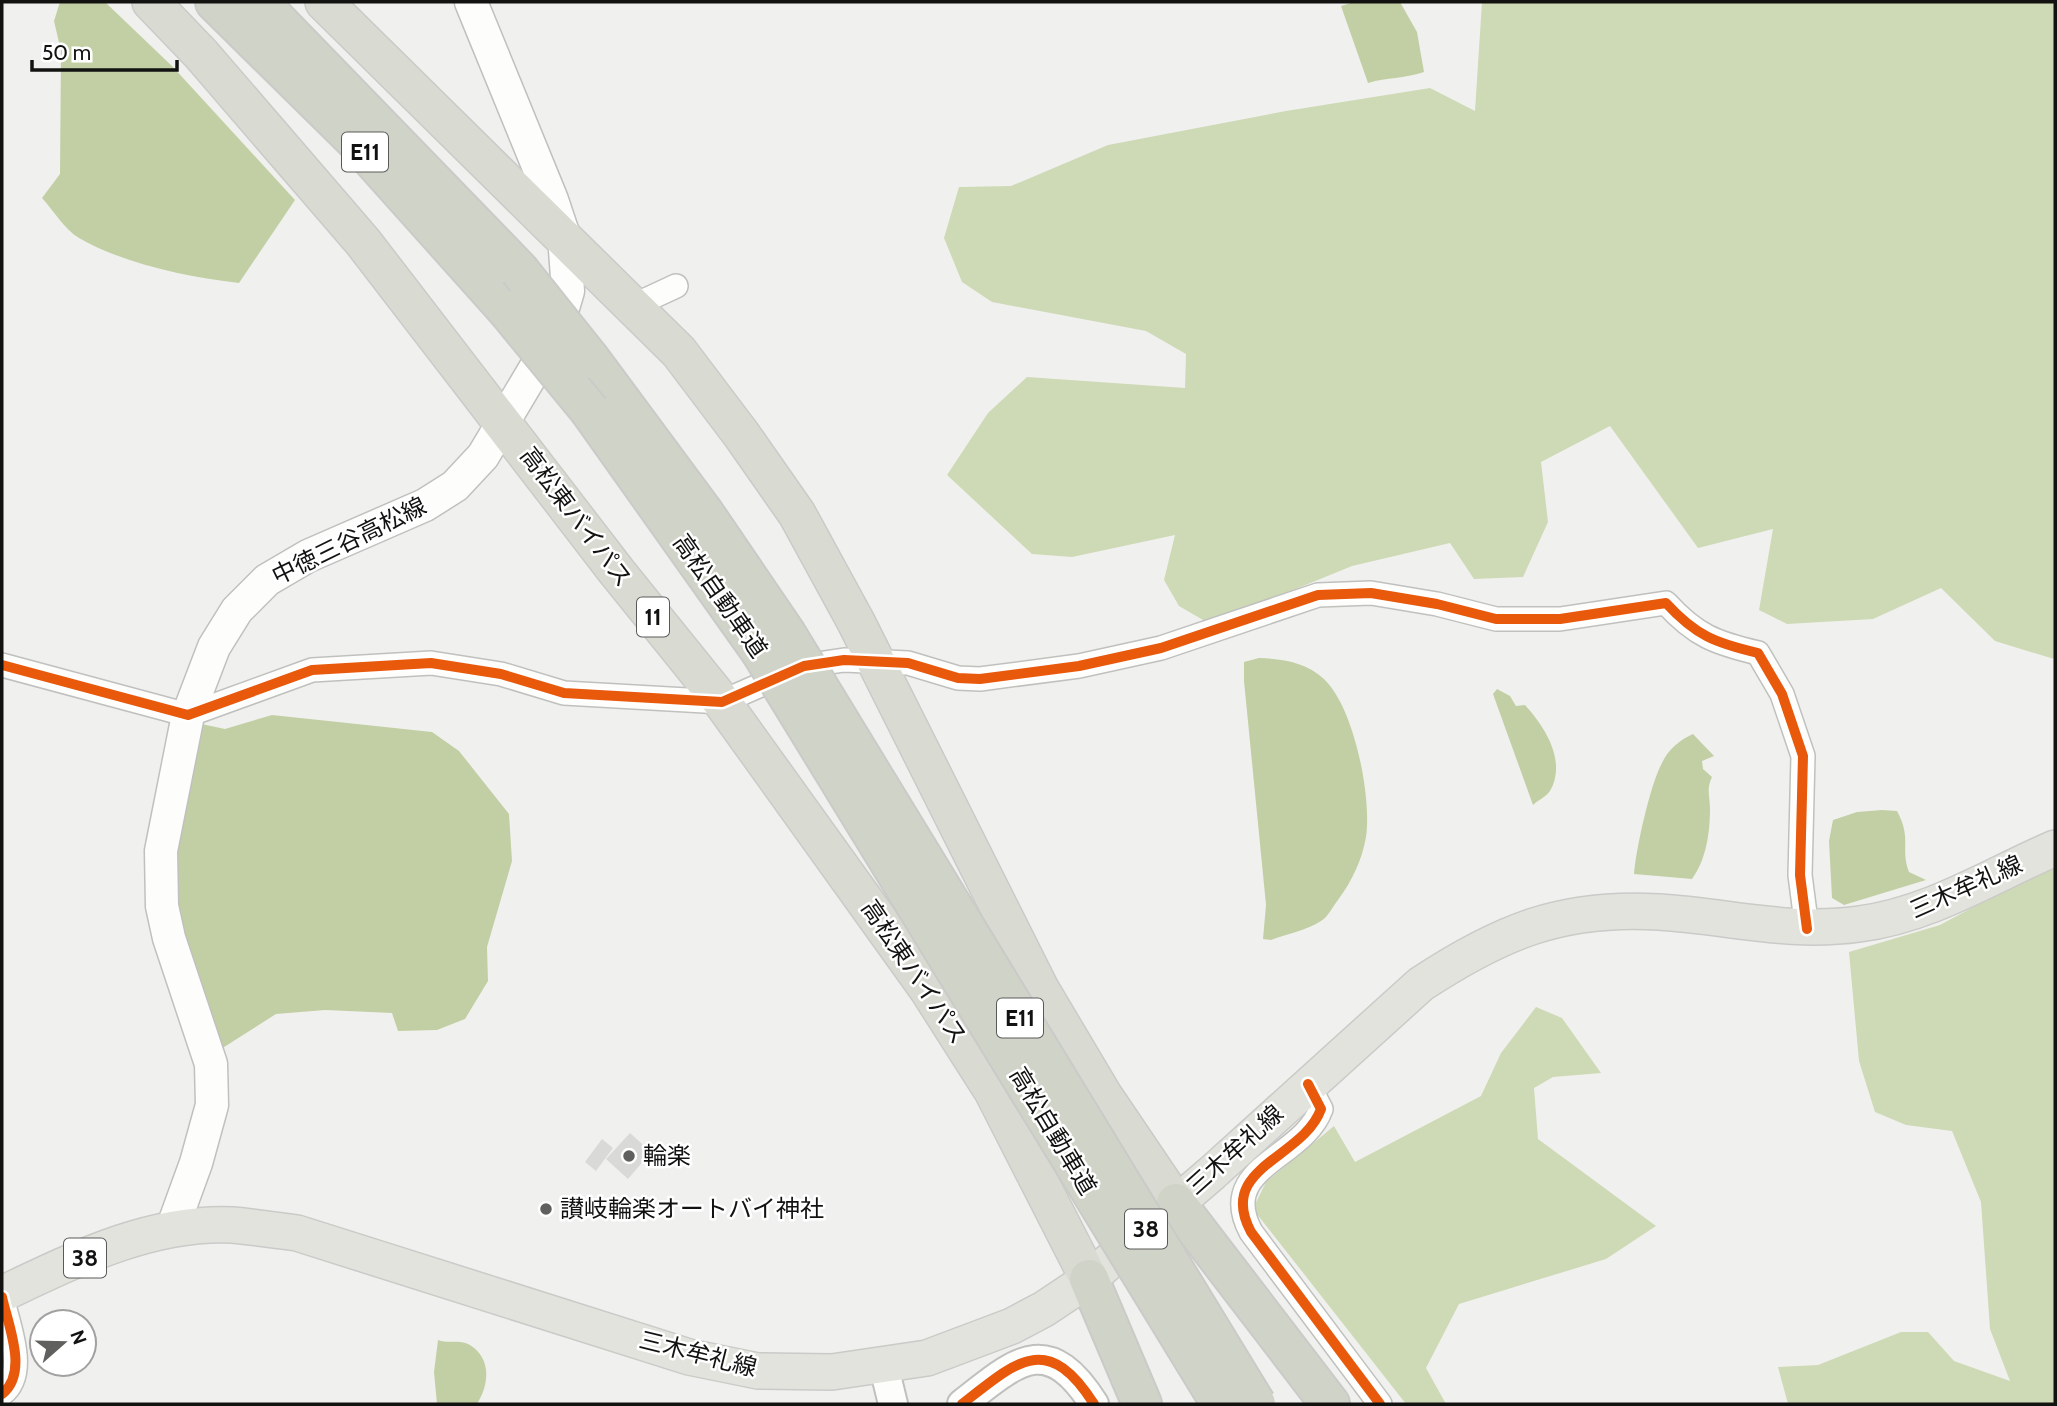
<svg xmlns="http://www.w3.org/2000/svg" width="2057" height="1406" font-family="Cabin,'Noto Sans JP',sans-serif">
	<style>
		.forest { fill: #ced9b6 }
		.water { fill: #c2cfa4 }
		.building { fill: #d9dad8 }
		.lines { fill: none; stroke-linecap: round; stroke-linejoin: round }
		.minor-casing { stroke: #c0c1bf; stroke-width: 26 }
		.tertiary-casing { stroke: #c0c1bf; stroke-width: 32 }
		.secondary-casing { stroke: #c0c1bf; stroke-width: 35 }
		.primary-casing { stroke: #cacbc9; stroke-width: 38 }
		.trunk-casing { stroke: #cacbc9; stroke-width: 40 }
		.motorway-casing { stroke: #cacbc9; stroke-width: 42 }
		.minor { stroke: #fdfdfc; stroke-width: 23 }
		.tertiary { stroke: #fdfdfc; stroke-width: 28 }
		.secondary { stroke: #fdfdfc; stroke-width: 32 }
		.primary { stroke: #e2e3dc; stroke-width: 35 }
		.trunk { stroke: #d9dbd2; stroke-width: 37 }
		.motorway { stroke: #d0d3c7; stroke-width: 38 }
		.motorway-bridge-casing { stroke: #cacbc9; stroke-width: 42; stroke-linecap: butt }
		.motorway-bridge { stroke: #d0d3c7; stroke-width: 38 }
		.cycleway-casing { stroke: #fff; stroke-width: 15 }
		.cycleway { stroke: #e8590c; stroke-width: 10 }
		.poi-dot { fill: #60615e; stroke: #fff; stroke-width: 2.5 }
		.labels { text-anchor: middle; stroke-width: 5; stroke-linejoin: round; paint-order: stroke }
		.shield { fill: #fff; stroke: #595a58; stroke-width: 2 }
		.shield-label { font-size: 23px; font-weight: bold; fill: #121311 }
		.street-label { font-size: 24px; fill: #121311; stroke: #fff }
		.poi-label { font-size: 24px; fill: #121311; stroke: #fff; text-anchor: start }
	</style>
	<rect width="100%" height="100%" fill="#f0f1ee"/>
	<!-- forest -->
	<g class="forest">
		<polygon points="1482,2 2055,2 2055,664 2054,659 1995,641 1941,588 1873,619 1787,624 1759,610 1773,529 1698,548 1610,426 1541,462 1548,522 1523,577 1474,579 1450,543 1352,566 1210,624 1179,606 1164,580 1175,535 1072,557 1032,554 947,475 988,413 1027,377 1185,388 1186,354 1146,331 992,302 962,282 944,238 959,187 1011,186 1108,145 1286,111 1430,88 1475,111"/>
		<polygon points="2055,867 2055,1404 1788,1404 1778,1367 1818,1365 1901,1332 1928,1332 1954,1361 2010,1381 1990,1329 1981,1202 1952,1131 1906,1125 1875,1112 1859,1061 1849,952 1940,925 2027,878"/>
		<polygon points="1536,1007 1562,1018 1601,1073 1553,1077 1534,1088 1538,1139 1656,1226 1606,1259 1459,1304 1426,1368 1446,1404 1406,1404 1253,1209 1266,1182 1334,1126 1355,1162 1481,1096 1501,1053"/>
	</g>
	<!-- water -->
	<g class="water">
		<path d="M60,2H105L173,67L295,200L239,283C188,277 124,264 79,238C65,230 53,210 42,198L60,174L61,51L54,21Z"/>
		<path d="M1354,2H1400L1417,32L1424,72C1403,79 1388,77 1368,83L1341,6Z"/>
		<path d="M1259,658C1283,659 1306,662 1324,679C1354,707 1372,797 1366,837C1362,860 1352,881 1338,900C1333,906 1328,917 1321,921C1307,930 1287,934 1271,940L1263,939L1266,905L1244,681V662Z"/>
		<path d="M1497,689L1510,696L1516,706L1525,705C1545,727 1567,761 1550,791C1546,797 1538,800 1533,805L1493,694Z"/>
		<polygon points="272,715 432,732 459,751 509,814 512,861 487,947 488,981 465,1019 437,1030 398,1031 392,1013 325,1010 276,1014 221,1049 207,1002 186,961 171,912 177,802 197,723 225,729"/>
		<path d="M1693,734L1714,756L1702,761L1703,769L1712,777C1706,789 1710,797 1710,809C1710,833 1706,860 1692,879L1634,874C1636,849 1650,785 1662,763C1668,750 1679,740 1693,734Z"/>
		<path d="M1882,810L1897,811C1912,838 1900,849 1909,872L1926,880L1844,905L1832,898L1829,841L1833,820L1857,812Z"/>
		<path d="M438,1340C448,1344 460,1339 470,1345C492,1359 489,1385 477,1404H437L434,1372Z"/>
	</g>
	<!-- building -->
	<g class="building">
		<polygon points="630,1133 651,1152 628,1179 606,1159"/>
		<polygon points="602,1139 613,1148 596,1171 585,1162"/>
	</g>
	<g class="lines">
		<defs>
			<g id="minor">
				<polyline points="633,306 676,286"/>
				<path d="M2,665L188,715L312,670L431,663L501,674L564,693L722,702L804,666L844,660L908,663L958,678L980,679L1079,666L1161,648L1318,595L1371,593L1437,604L1496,619H1560L1666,603C1696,636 1716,643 1758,653L1782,694L1803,756L1800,875L1807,929"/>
				<path d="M1308,1084L1321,1109C1303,1159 1216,1167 1251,1232L1380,1404"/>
				<path d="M2,1297C8,1325 29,1373 2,1394"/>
			</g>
			<g id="tertiary">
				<polyline points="884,1367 893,1404"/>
				<path d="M962,1404C1016,1362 1047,1330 1094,1404"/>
			</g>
			<polyline id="secondary" points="172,1229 196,1163 212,1105 211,1064 169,938 162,906 161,851 188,715 214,647 237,610 267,580 308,556 425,505 455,486 483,456 555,335 568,291 564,236 552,200 471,2"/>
			<path id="primary" d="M2,1294C74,1260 151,1221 233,1225C254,1227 276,1230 297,1233L689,1357L758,1371L832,1372L927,1358L1012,1326L1044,1309L1089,1279L1212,1173L1421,984C1500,932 1562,906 1659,912C1728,916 1788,934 1859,924C1930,915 1990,876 2055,848"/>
			<g id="trunk">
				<polyline points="151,2 201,54 363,242 617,572 722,702 928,989 993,1091 1089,1279"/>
				<polyline points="324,2 679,352 741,434 797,514 856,622 1040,989 1103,1095 1176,1203"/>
			</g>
			<g id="motorway">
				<polyline points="215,2 354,139 507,310"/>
				<polyline points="259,2 519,270"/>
				<polyline points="590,359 704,513 785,632"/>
				<polyline points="590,411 761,652"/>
				<polyline points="1176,1203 1330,1404"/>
				<polyline points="1089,1279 1142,1404"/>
			</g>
		</defs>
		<!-- minor casing -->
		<use href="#minor" class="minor-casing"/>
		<!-- tertiary casing -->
		<use href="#tertiary" class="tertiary-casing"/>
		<!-- secondary casing -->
		<use href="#secondary" class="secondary-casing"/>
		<!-- primary casing -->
		<use href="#primary" class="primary-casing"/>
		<!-- trunk casing -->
		<use href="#trunk" class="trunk-casing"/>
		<!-- motorway casing -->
		<use href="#motorway" class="motorway-casing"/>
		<!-- minor -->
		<use href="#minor" class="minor"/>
		<!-- tertiary -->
		<use href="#tertiary" class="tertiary"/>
		<!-- secondary -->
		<use href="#secondary" class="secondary"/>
		<!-- primary -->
		<use href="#primary" class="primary"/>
		<!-- trunk -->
		<use href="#trunk" class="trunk"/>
		<!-- motorway -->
		<use href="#motorway" class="motorway"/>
		<defs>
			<g id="motorway-bridge">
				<polyline points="519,270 590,359"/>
				<polyline points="507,310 590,411"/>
				<polyline points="785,632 1256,1404"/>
				<polyline points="761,652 1221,1404"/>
			</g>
		</defs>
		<!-- motorway-bridge casing -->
		<use href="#motorway-bridge" class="motorway-bridge-casing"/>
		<!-- motorway-bridge -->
		<use href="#motorway-bridge" class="motorway-bridge"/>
		<defs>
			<g id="cycleway">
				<path d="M2,665L188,715L312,670L431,663L501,674L564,693L722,702L804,666L844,660L908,663L958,678L980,679L1079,666L1161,648L1318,595L1371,593L1437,604L1496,619H1560L1666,603C1696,636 1716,643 1758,653L1782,694L1803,756L1800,875L1807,929"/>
				<path d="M1308,1084L1321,1109C1303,1159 1216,1167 1251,1232L1380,1404"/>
				<path d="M2,1297C8,1325 29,1373 2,1394"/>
				<path d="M962,1404C1016,1362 1047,1330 1094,1404"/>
			</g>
		</defs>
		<!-- cycleway casing -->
		<use href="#cycleway" class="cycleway-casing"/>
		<!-- cycleway -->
		<use href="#cycleway" class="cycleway"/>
	</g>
	<!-- markers -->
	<g class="poi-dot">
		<circle cx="629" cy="1156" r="7"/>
		<circle cx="546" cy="1209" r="7"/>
	</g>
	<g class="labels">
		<!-- shield labels -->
		<g class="shield">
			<rect x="342" y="132.5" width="46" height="39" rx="5"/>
			<rect x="637" y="597.5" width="32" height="39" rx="5"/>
			<rect x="997" y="998.5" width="46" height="39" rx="5"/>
			<rect x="1125" y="1209.5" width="42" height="39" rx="5"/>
			<rect x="64" y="1238.5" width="42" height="39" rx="5"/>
		</g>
		<g class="shield-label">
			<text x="365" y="160">E11</text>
			<text x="653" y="625">11</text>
			<text x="1020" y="1026">E11</text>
			<text x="1146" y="1237">38</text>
			<text x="85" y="1266">38</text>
		</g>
		<!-- street labels -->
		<g class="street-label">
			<text transform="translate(576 517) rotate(53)" y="8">高松東バイパス</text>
			<text transform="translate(349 541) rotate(-26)" y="8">中徳三谷高松線</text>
			<text transform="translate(720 596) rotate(55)" y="8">高松自動車道</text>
			<text transform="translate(1966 887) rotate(-24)" y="8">三木牟礼線</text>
			<text transform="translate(914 972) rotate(56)" y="8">高松東バイパス</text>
			<text transform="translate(1053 1131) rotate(59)" y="8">高松自動車道</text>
			<text transform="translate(1235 1150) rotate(-42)" y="8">三木牟礼線</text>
			<text transform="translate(698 1354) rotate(14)" y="8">三木牟礼線</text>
		</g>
		<!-- poi labels -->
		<g class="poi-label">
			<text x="643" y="1164">輪楽</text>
			<text x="560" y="1217">讃岐輪楽オートバイ神社</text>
		</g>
	</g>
	<!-- border -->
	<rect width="2057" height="1406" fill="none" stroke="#121311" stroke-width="7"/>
	<!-- north arrow -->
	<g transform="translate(63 1343) rotate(70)"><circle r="33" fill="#ffffff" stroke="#a0a1a0" stroke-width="2"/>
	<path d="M0-5L12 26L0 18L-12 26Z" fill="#60615e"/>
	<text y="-10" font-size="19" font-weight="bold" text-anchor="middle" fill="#121311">N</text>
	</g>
	<!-- scale -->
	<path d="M32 60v10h145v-10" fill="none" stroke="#121311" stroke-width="3.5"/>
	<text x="42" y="60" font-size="21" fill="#121311" stroke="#ffffff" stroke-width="5" paint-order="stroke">50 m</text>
</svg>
